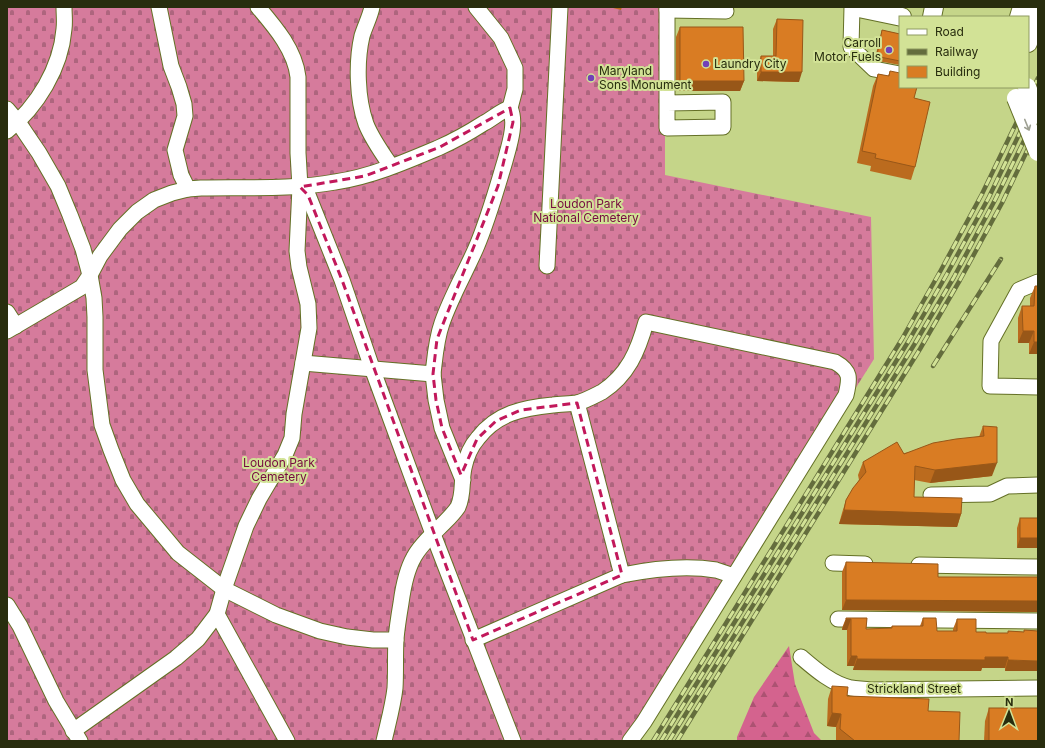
<svg xmlns="http://www.w3.org/2000/svg" width="1045" height="748" font-family="Inter,sans-serif">
	<style>
		.forest { fill: url(#forest-firs) }
		.cemetery { fill: url(#cemetery-stones) }
		.lines { fill: none; stroke-linecap: round; stroke-linejoin: round }
		.minor-casing { stroke: #647026; stroke-width: 17 }
		.major-casing { stroke: #647026; stroke-width: 20 }
		.minor { stroke: #fff; stroke-width: 15 }
		.major { stroke: #fff; stroke-width: 18 }
		.rail-casing { stroke: #646d3d; stroke-width: 4.5 }
		.rail { stroke: #d2e296; stroke-width: 3; stroke-dasharray: 9; stroke-linecap: butt }
		.major-bridge-casing { stroke: #647026; stroke-width: 20; stroke-linecap: butt }
		.major-bridge { stroke: #fff; stroke-width: 18 }
		.wall { fill: #bb6b1e }
		.shaded-wall { fill: #985718 }
		.building { fill: #d97c23; stroke: #985718 }
		.oneway { stroke: #9ea093 }
		.marked { fill: none; stroke: #c2185b; stroke-width: 3; stroke-dasharray: 8 5; stroke-linejoin: round }
		.poi-dot { fill: #7141b8; stroke: #d2e296; stroke-width: 1.5 }
		.labels { text-anchor: middle; stroke-width: 4; stroke-linejoin: round; paint-order: stroke }
		.poi-label { font-size: 12px; fill: #282d0e; stroke: #d2e296; text-anchor: start }
		.park-label { font-size: 12px; fill: #760b40; stroke: #d2e296 }
		.street-label { font-size: 12px; fill: #282d0e; stroke: #d2e296 }
	</style>
	<defs>
		<pattern id="forest-firs" width="22" height="20" patternUnits="userSpaceOnUse"><rect width="22" height="20" fill="#d4638e"/><path d="M5 1l3.5 6h-7zM16 11l3.5 6h-7z" fill="#ac5272"/></pattern>
		<pattern id="cemetery-stones" width="16" height="16" patternUnits="userSpaceOnUse"><rect width="16" height="16" fill="#d67b9c"/><path d="M2 7V4a2 2 0 0 1 4 0v3zM10 15v-3a2 2 0 0 1 4 0v3z" fill="#ae657e"/></pattern>
	</defs>
	<rect width="100%" height="100%" fill="#c5d589"/>
	<!-- forest -->
	<polygon class="forest" points="789,646 795,684 814,733 822,741 737,741 737,737 754,697"/>
	<!-- cemetery -->
	<polygon class="cemetery" points="7,7 665,7 665,175 871,217 874,359 634,741 7,741"/>
	<g class="lines">
		<defs>
			<g id="minor">
				<polyline points="159,7 171,66 179,87 184,104 185,116 175,150 181,175 188,189"/>
				<path d="M372,7C370,17 365,26 362,36C356,62 357,99 366,124C372,139 382,153 391,166"/>
				<polyline points="476,7 501,38 515,68 515,89 510,108"/>
				<polyline points="667,7 667,128 723,127 723,102 667,103"/>
				<polyline points="852,7 851,47 874,69 900,74"/>
				<polyline points="667,10 726,11"/>
				<polyline points="7,109 18,122 39,153 58,186 70,215 83,249 90,275 94,298 95,317 95,370 102,425 111,450 123,480 137,504 178,553 224,589 276,615 320,631 347,637 373,640 396,640"/>
				<path d="M7,131C37,107 61,68 64,29C65,22 64,14 64,7"/>
				<polyline points="300,187 308,195 342,280 372,368 433,534 513,741"/>
				<polyline points="547,266 560,7"/>
				<polyline points="1038,282 1019,290 991,341 990,386 1038,387"/>
				<polyline points="7,312 16,326"/>
				<path d="M7,331L82,287L90,275L100,256L120,229L137,212L154,200L172,193L188,189L201,188C245,187 291,190 335,182C370,177 405,162 438,148C454,141 470,132 484,123C492,119 502,110 510,108C517,123 509,146 505,161C496,191 488,220 476,248C465,273 451,297 442,323C436,340 435,357 433,374L303,363"/>
				<polyline points="433,374 436,400 442,428 463,480"/>
				<polyline points="577,403 622,575"/>
				<polyline points="931,495 990,494 1007,486 1038,485"/>
				<polyline points="833,563 865,564"/>
				<polyline points="919,565 1038,567"/>
				<polyline points="7,605 20,626 56,701 80,741"/>
				<polyline points="217,614 287,741"/>
				<polyline points="838,619 1038,621"/>
				<path d="M473,640L622,575C652,569 686,565 716,570C722,572 728,574 734,576"/>
				<path d="M801,657C815,669 832,684 851,688C857,689 864,689 870,690L1038,688"/>
				<path d="M73,731L176,658L198,639L217,614L224,589L246,526L259,499L285,455L292,438L294,414L309,328L308,304L299,267L297,251L300,187L298,153V77C295,50 275,27 258,7"/>
				<path d="M384,741C388,723 393,706 395,688C396,672 395,655 396,639C397,627 399,615 401,603C403,588 406,571 414,557C421,544 434,533 444,523C449,518 454,513 458,507C464,494 461,482 464,468C466,458 471,446 478,438C497,413 523,408 553,405C560,404 569,404 577,403C585,401 594,396 602,392C628,375 638,351 646,322L835,362C851,371 850,378 846,395L644,722L630,741"/>
			</g>
			<g id="major">
				<polyline points="854,7 902,17"/>
				<polyline points="932,17 934,7"/>
				<polyline points="1019,17 1022,7"/>
				<polyline points="1028,43 1033,25 1037,7"/>
			</g>
		</defs>
		<!-- minor casing -->
		<use href="#minor" class="minor-casing"/>
		<!-- major casing -->
		<use href="#major" class="major-casing"/>
		<!-- minor -->
		<use href="#minor" class="minor"/>
		<!-- major -->
		<use href="#major" class="major"/>
		<defs>
			<g id="rail">
				<polyline points="933,366 1001,259"/>
				<polyline points="653,741 902,339 941,270 982,194 1038,78"/>
				<polyline points="661,741 908,342 947,274 989,197 1038,95"/>
				<polyline points="669,741 914,345 954,277 995,200 1038,112"/>
				<polyline points="677,741 920,349 960,280 1002,203 1038,128"/>
			</g>
		</defs>
		<!-- rail casing -->
		<use href="#rail" class="rail-casing"/>
		<!-- rail -->
		<use href="#rail" class="rail"/>
		<defs>
			<g id="major-bridge">
				<polyline points="1027,87 1038,115"/>
				<polyline points="1016,98 1038,152"/>
			</g>
		</defs>
		<!-- major-bridge casing -->
		<use href="#major-bridge" class="major-bridge-casing"/>
		<!-- major-bridge -->
		<use href="#major-bridge" class="major-bridge"/>
	</g>
	<!-- wall -->
	<g class="wall">
		<polygon points="609,7 622,7 621,10"/>
		<polygon points="777,19 799,82 757,81 757,66 761,56 773,56 773,29"/>
		<polygon points="680,27 744,81 740,91 676,91 676,37"/>
		<polygon points="882,30 900,34 900,65 878,61 875,58"/>
		<polygon points="890,71 900,87 914,98 915,167 911,180 870,171 871,166 857,163 873,86 878,74 888,76"/>
		<polygon points="1035,286 1038,354 1029,354 1029,343 1018,343 1018,318 1022,306 1030,306 1030,298"/>
		<polygon points="983,426 992,476 930,483 914,480 914,497 961,514 957,527 839,524 842,513 846,500 859,480 858,475 863,462 979,437"/>
		<polygon points="1020,518 1038,518 1017,548 1017,528"/>
		<polygon points="846,562 938,577 1038,577 1038,612 842,610 842,572"/>
		<polygon points="846,618 867,618 866,629 891,628 892,626 920,626 923,618 937,631 953,631 953,629 957,619 976,632 986,633 1008,633 1008,631 1024,632 1024,630 1038,631 1005,671 1005,668 982,668 981,671 853,670 854,666 847,666 847,630 842,630 842,628"/>
		<polygon points="832,686 847,696 928,711 959,741 836,741 836,727 827,726 828,699"/>
		<polygon points="989,708 1038,741 984,741 985,721"/>
	</g>
	<!-- shaded-wall -->
	<g class="shaded-wall">
		<polygon points="761,72 802,72 799,82 757,81"/>
		<polygon points="680,81 744,81 740,91 676,91"/>
		<polygon points="1023,331 1034,331 1029,343 1018,343"/>
		<polygon points="1034,342 1038,342 1038,354 1029,354"/>
		<polygon points="997,463 992,476 930,483 935,470"/>
		<polygon points="844,510 961,514 957,527 839,524"/>
		<polygon points="1020,538 1038,538 1038,548 1017,548"/>
		<polygon points="846,600 1038,601 1038,612 842,610"/>
		<polygon points="846,619 851,619 847,630 842,630"/>
		<polygon points="851,656 857,656 854,666 847,666"/>
		<polygon points="1008,657 1005,668 982,668 981,671 853,670 857,659"/>
		<polygon points="1008,660 1038,661 1038,671 1005,671"/>
		<polygon points="832,713 841,714 836,727 827,726"/>
	</g>
	<!-- building -->
	<g class="building">
		<polygon points="777,19 803,20 802,72 761,72 761,56 776,56"/>
		<polygon points="680,27 743,27 744,81 680,81"/>
		<polygon points="882,30 900,34 900,61 880,57 877,55"/>
		<polygon points="890,71 900,73 900,87 917,87 914,98 930,102 915,167 875,158 876,154 862,151 878,74 889,76"/>
		<polygon points="1035,286 1038,286 1038,342 1034,342 1034,331 1023,331 1022,306 1034,306"/>
		<polygon points="983,426 997,427 997,463 935,470 915,466 914,497 962,498 961,514 844,510 846,500 853,488 866,472 863,462 897,442 904,454 933,443 956,439 984,436"/>
		<rect x="1020" y="518" width="18" height="20"/>
		<polygon points="846,562 938,564 938,577 1038,577 1038,601 846,600"/>
		<polygon points="846,618 867,618 866,629 892,628 892,626 923,626 923,618 936,618 937,631 957,631 957,619 976,619 976,632 986,632 986,633 1008,633 1008,631 1024,632 1024,630 1038,631 1038,661 1008,660 1008,657 985,657 985,660 857,659 857,656 851,656 851,619 846,619"/>
		<polygon points="832,686 848,687 847,696 929,699 928,711 960,712 959,741 855,741 840,729 841,714 832,713"/>
		<rect x="989" y="708" width="49" height="33"/>
	</g>
	<!-- one-way arrows -->
	<defs><path id="oneway-shaft" d="M-6 0H5M1.5-3L5.5 0L1.5 3" fill="none" stroke-width="1.6" stroke-linecap="round" stroke-linejoin="round"/></defs>
	<use class="oneway" href="#oneway-shaft" transform="translate(1027 125) rotate(68)"/>
	<!-- marked area -->
	<path class="marked" d="M510,108L513,122L498,186L437,339L433,374L436,400L442,428L461,475L477,439L496,421L521,410L577,403L622,575L473,640L342,280L308,195L300,187L365,176L391,166L440,147Z"/>
	<!-- markers -->
	<g class="poi-dot">
		<circle cx="889" cy="50" r="4"/>
		<circle cx="706" cy="64" r="4"/>
		<circle cx="591" cy="78" r="4"/>
	</g>
	<g class="labels">
		<!-- poi labels -->
		<g class="poi-label">
			<text x="881" y="47" text-anchor="end">Carroll<tspan x="881" dy="14">Motor Fuels</tspan></text>
			<text x="714" y="68">Laundry City</text>
			<text x="599" y="75">Maryland<tspan x="599" dy="14">Sons Monument</tspan></text>
		</g>
		<!-- park labels -->
		<g class="park-label">
			<text x="586" y="208">Loudon Park<tspan x="586" dy="14">National Cemetery</tspan></text>
			<text x="279" y="467">Loudon Park<tspan x="279" dy="14">Cemetery</tspan></text>
		</g>
		<!-- street labels -->
		<g class="street-label">
			<text x="914" y="693">Strickland Street</text>
		</g>
	</g>
	<!-- border -->
	<rect width="1045" height="748" fill="none" stroke="#282d0e" stroke-width="16"/>
	<!-- legend -->
	<rect x="899" y="16" width="130" height="72" fill="#d2e296" stroke="#8e9a60"/>
	<rect x="907" y="29" width="20" height="6" fill="#ffffff" stroke="#8e9a60"/>
	<text x="935" y="36" font-size="12" fill="#282d0e">Road</text>
	<rect x="907" y="49" width="20" height="6" fill="#646d3d" stroke="#8e9a60"/>
	<text x="935" y="56" font-size="12" fill="#282d0e">Railway</text>
	<rect x="907" y="66" width="20" height="12" fill="#d97c23" stroke="#8e9a60"/>
	<text x="935" y="76" font-size="12" fill="#282d0e">Building</text>
	<!-- north arrow -->
	<g transform="translate(1009 712) rotate(1)" stroke="#d2e296" stroke-width="3" paint-order="stroke">
	<path d="M0-3L7 15L0 10L-7 15Z" fill="#282d0e"/>
	<text y="-6" font-size="11" font-weight="bold" text-anchor="middle" fill="#282d0e">N</text>
	</g>
</svg>
